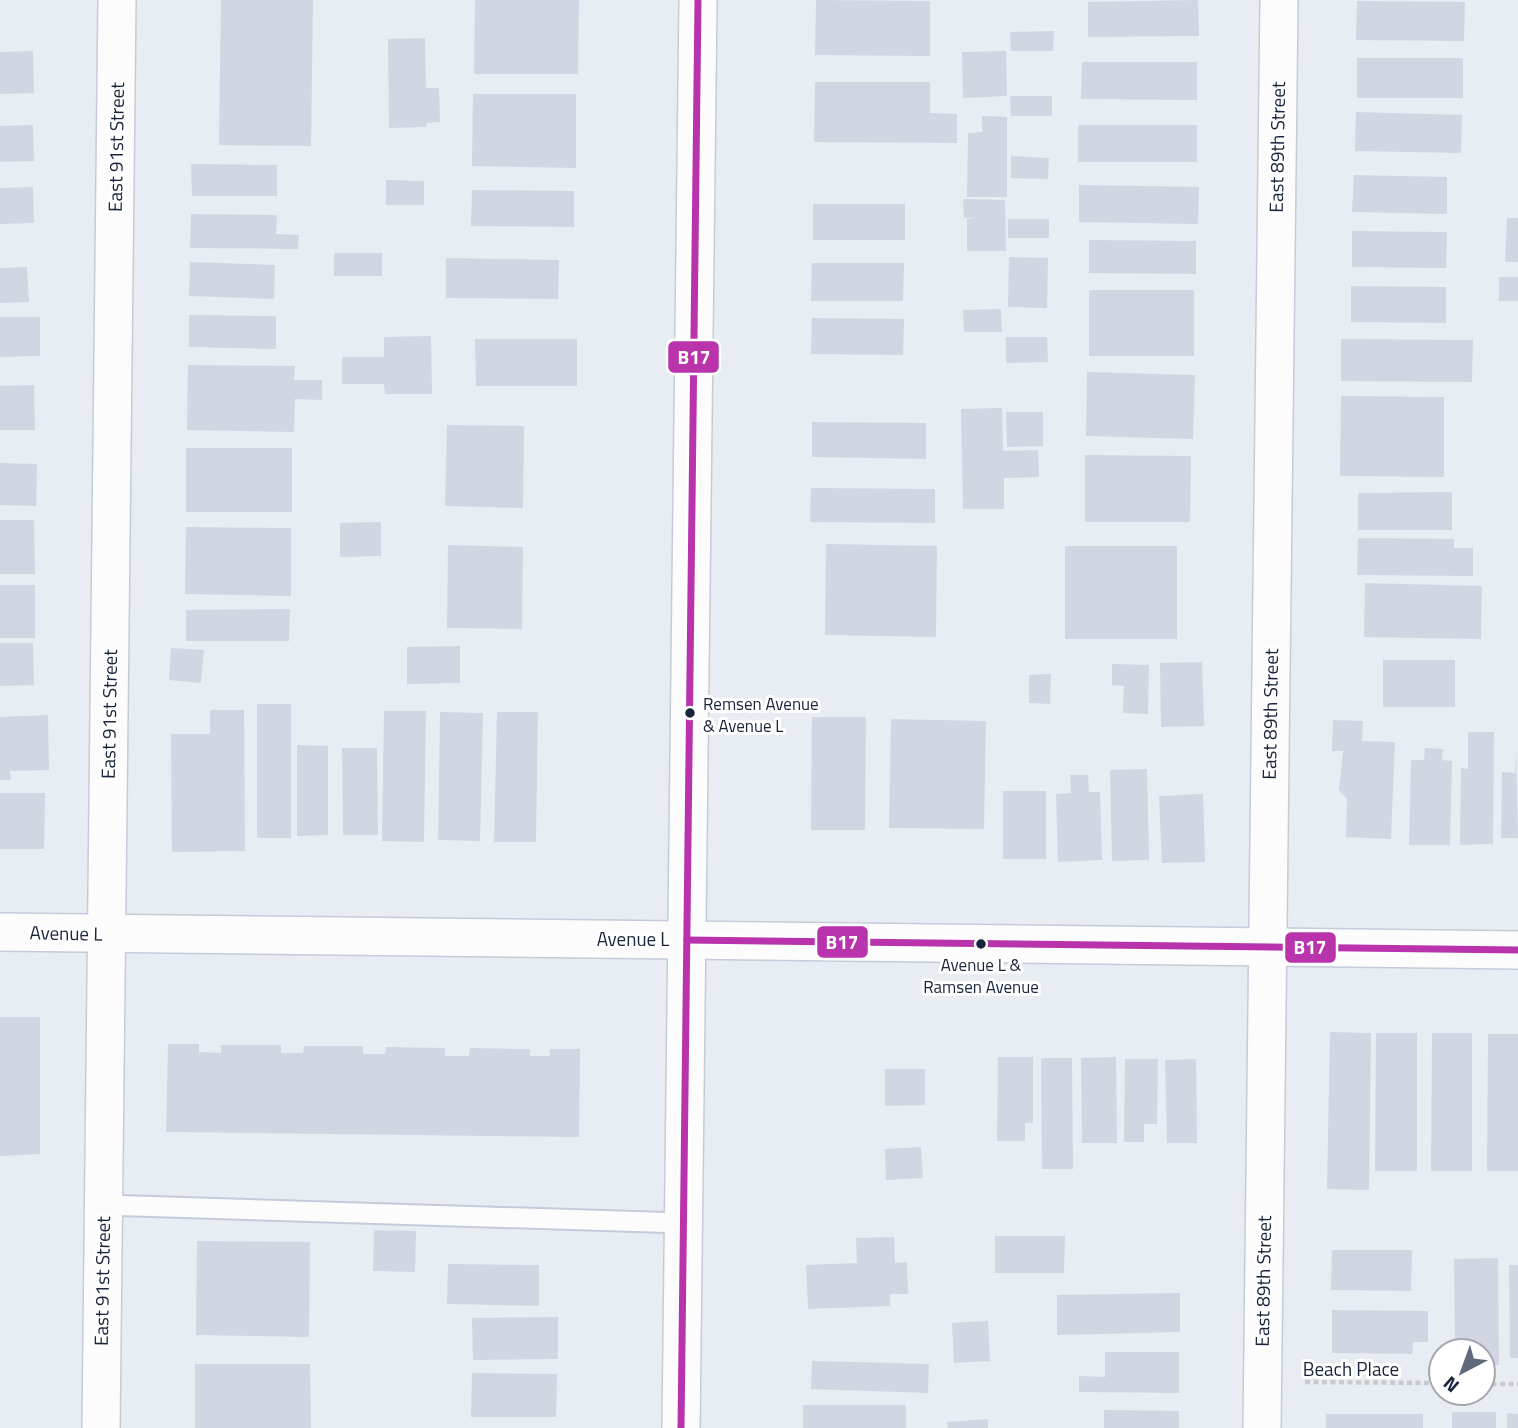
<svg xmlns="http://www.w3.org/2000/svg" width="1518" height="1428" font-family="'Titillium Web',sans-serif">
	<style>
		.building { fill: #d2d6e3 }
		.lines { fill: none; stroke-linecap: round; stroke-linejoin: round }
		.lane-casing { stroke: #c4ccdb; stroke-width: 23 }
		.street-casing { stroke: #c4ccdb; stroke-width: 40 }
		.path { stroke: #c9cad0; stroke-width: 4.5; stroke-dasharray: 5 3.5; stroke-linecap: butt }
		.lane { stroke: #fcfcfd; stroke-width: 19 }
		.street { stroke: #fcfcfd; stroke-width: 37 }
		.bus-1-casing { stroke: #fff; stroke-width: 12 }
		.bus-1 { stroke: #b933ad; stroke-width: 7 }
		.bus-dot { fill: #18243b; stroke: #fff; stroke-width: 2.5 }
		.labels { text-anchor: middle; stroke-width: 6; stroke-linejoin: round; paint-order: stroke }
		.bus-label { font-size: 17px; fill: #18243b; stroke: #fff; text-anchor: start }
		.street-label { font-size: 19px; fill: #18243b; stroke: #fff }
		.line-badge { stroke: #fff; stroke-width: 2.5 }
		.badge-label { font-size: 19px; text-anchor: middle; font-weight: bold; fill: #fff }
	</style>
	<rect width="100%" height="100%" fill="#e8ecf3"/>
	<!-- building -->
	<g class="building">
		<polygon points="221,0 313,0 311,146 219,145"/>
		<polygon points="475,0 579,0 578,74 474,74"/>
		<polygon points="816,0 930,1 930,56 815,55"/>
		<polygon points="1198,0 1199,36 1088,37 1088,2"/>
		<polygon points="1357,1 1465,2 1464,41 1356,40"/>
		<polygon points="1054,31 1053,51 1011,51 1010,32"/>
		<polygon points="425,38 426,88 439,88 440,122 427,123 426,127 389,128 388,39"/>
		<polygon points="33,51 34,93 0,94 0,52"/>
		<polygon points="1006,51 1007,96 963,98 962,52"/>
		<rect x="1357" y="58" width="106" height="40"/>
		<polygon points="1082,62 1197,62 1197,100 1081,99"/>
		<polygon points="815,82 930,82 930,113 957,114 957,143 814,142"/>
		<polygon points="473,94 576,94 576,168 472,166"/>
		<polygon points="1010,96 1052,96 1052,116 1011,116"/>
		<polygon points="1356,112 1462,115 1461,153 1355,151"/>
		<polygon points="982,116 1007,117 1007,197 967,197 968,133 982,132"/>
		<polygon points="33,125 34,161 0,162 0,126"/>
		<rect x="1078" y="125" width="119" height="37"/>
		<polygon points="1011,156 1049,158 1048,179 1011,178"/>
		<polygon points="191,164 277,165 277,196 192,196"/>
		<polygon points="1354,175 1447,177 1447,214 1352,212"/>
		<polygon points="386,180 424,181 424,205 386,205"/>
		<polygon points="1079,185 1199,187 1198,224 1079,222"/>
		<polygon points="33,187 34,223 0,224 0,188"/>
		<polygon points="472,190 574,191 574,227 471,226"/>
		<polygon points="963,199 1005,200 1006,251 967,251 967,219 976,218 964,218"/>
		<rect x="813" y="204" width="92" height="36"/>
		<polygon points="191,214 277,215 276,234 299,235 298,249 190,248"/>
		<polygon points="1507,218 1518,218 1518,262 1505,262"/>
		<rect x="1008" y="219" width="41" height="19"/>
		<polygon points="1352,231 1447,232 1446,268 1352,267"/>
		<polygon points="1089,240 1196,241 1196,274 1089,273"/>
		<rect x="334" y="253" width="48" height="23"/>
		<polygon points="1009,257 1048,258 1047,308 1008,307"/>
		<polygon points="446,258 559,260 558,299 446,298"/>
		<polygon points="190,262 275,265 274,299 189,296"/>
		<polygon points="812,263 904,263 903,301 811,301"/>
		<polygon points="27,267 29,302 0,303 0,268"/>
		<rect x="1499" y="277" width="19" height="24"/>
		<polygon points="1351,286 1446,287 1446,323 1351,322"/>
		<rect x="1089" y="290" width="105" height="66"/>
		<polygon points="1001,309 1002,332 964,332 963,310"/>
		<polygon points="189,315 276,316 276,349 189,347"/>
		<polygon points="0,317 40,317 40,356 0,357"/>
		<polygon points="812,318 904,319 903,355 811,354"/>
		<polygon points="431,336 432,394 385,394 384,384 342,384 342,357 384,357 384,337"/>
		<polygon points="1006,337 1047,337 1048,362 1006,363"/>
		<polygon points="475,339 577,339 577,386 476,386"/>
		<polygon points="1341,339 1473,340 1472,382 1341,381"/>
		<polygon points="188,365 295,366 294,380 322,380 322,400 295,399 294,432 187,430"/>
		<polygon points="1087,372 1195,375 1193,439 1086,436"/>
		<polygon points="34,385 35,430 0,430 0,386"/>
		<polygon points="1341,396 1444,397 1444,477 1340,476"/>
		<polygon points="1002,408 1003,451 1038,450 1039,477 1004,478 1004,509 963,509 961,409"/>
		<polygon points="1006,412 1043,412 1043,446 1007,447"/>
		<polygon points="812,422 926,423 926,459 812,457"/>
		<polygon points="447,425 524,426 523,508 445,506"/>
		<rect x="186" y="448" width="106" height="64"/>
		<polygon points="1085,455 1191,456 1190,522 1085,522"/>
		<polygon points="0,463 37,464 36,506 0,505"/>
		<polygon points="811,488 935,489 935,523 810,522"/>
		<polygon points="1452,492 1452,530 1358,530 1358,493"/>
		<polygon points="0,520 34,520 35,574 0,574"/>
		<polygon points="381,522 381,556 340,557 340,523"/>
		<polygon points="186,527 291,528 291,596 185,594"/>
		<polygon points="1358,538 1454,539 1454,548 1473,548 1473,576 1357,575"/>
		<polygon points="826,544 937,546 936,637 825,635"/>
		<polygon points="448,545 523,547 522,629 447,628"/>
		<rect x="1065" y="546" width="112" height="93"/>
		<polygon points="1365,583 1482,586 1481,639 1364,637"/>
		<rect x="0" y="585" width="35" height="53"/>
		<polygon points="290,609 289,641 186,641 186,610"/>
		<polygon points="0,643 33,643 34,685 0,686"/>
		<polygon points="460,646 460,683 407,684 407,647"/>
		<polygon points="171,648 204,650 201,683 169,680"/>
		<rect x="1383" y="660" width="72" height="47"/>
		<polygon points="1202,662 1204,726 1161,727 1160,663"/>
		<polygon points="1112,664 1149,665 1148,714 1123,713 1124,686 1112,685"/>
		<polygon points="1051,674 1050,704 1029,703 1029,675"/>
		<rect x="257" y="704" width="34" height="134"/>
		<polygon points="210,710 244,710 245,851 172,852 171,734 210,734"/>
		<polygon points="384,711 426,711 424,842 382,841"/>
		<polygon points="440,712 483,713 480,841 438,840"/>
		<polygon points="497,712 538,712 536,842 494,842"/>
		<polygon points="48,715 49,770 10,771 11,780 0,780 0,717"/>
		<polygon points="812,717 866,717 865,830 811,830"/>
		<polygon points="891,719 986,721 984,829 889,828"/>
		<polygon points="1333,720 1363,721 1362,741 1395,742 1391,839 1346,837 1347,799 1339,790 1343,751 1332,751"/>
		<polygon points="1468,732 1494,732 1493,844 1460,845 1461,768 1468,769"/>
		<polygon points="297,745 328,746 328,835 297,836"/>
		<polygon points="342,748 377,748 378,835 343,835"/>
		<polygon points="1425,748 1443,749 1442,760 1452,761 1450,845 1409,845 1411,760 1424,760"/>
		<polygon points="1516,752 1518,838 1501,838 1502,772 1515,773"/>
		<polygon points="1147,769 1149,860 1112,861 1110,770"/>
		<polygon points="1070,775 1088,775 1089,792 1100,792 1102,860 1058,862 1056,794 1071,793"/>
		<rect x="1003" y="791" width="43" height="68"/>
		<polygon points="0,793 45,793 44,849 0,849"/>
		<polygon points="1203,794 1205,862 1162,863 1159,796"/>
		<polygon points="0,1017 40,1017 40,1154 0,1156"/>
		<polygon points="1330,1032 1371,1033 1369,1190 1327,1189"/>
		<polygon points="1376,1033 1417,1033 1417,1171 1375,1171"/>
		<polygon points="1432,1033 1472,1033 1472,1171 1431,1171"/>
		<polygon points="1488,1034 1518,1034 1518,1171 1487,1171"/>
		<polygon points="168,1044 199,1044 199,1052 221,1053 221,1045 281,1045 281,1053 303,1053 304,1046 363,1046 363,1054 385,1054 386,1047 445,1048 445,1056 469,1056 470,1048 530,1049 530,1056 550,1056 550,1049 580,1049 579,1137 166,1132"/>
		<polygon points="998,1057 1033,1057 1033,1123 1025,1123 1025,1141 997,1141"/>
		<polygon points="1116,1057 1117,1143 1082,1143 1081,1058"/>
		<polygon points="1041,1058 1072,1058 1073,1169 1042,1169"/>
		<polygon points="1125,1059 1158,1059 1157,1124 1144,1124 1144,1142 1124,1142"/>
		<polygon points="1196,1059 1197,1143 1167,1143 1165,1060"/>
		<polygon points="885,1069 925,1069 925,1105 885,1106"/>
		<polygon points="921,1147 923,1178 886,1180 885,1149"/>
		<polygon points="374,1230 416,1231 415,1272 373,1271"/>
		<polygon points="995,1236 1065,1236 1064,1273 995,1273"/>
		<polygon points="894,1237 895,1263 907,1262 908,1294 890,1294 890,1306 808,1309 806,1265 857,1263 856,1238"/>
		<polygon points="197,1241 310,1242 309,1337 196,1335"/>
		<polygon points="1332,1250 1412,1250 1411,1291 1331,1290"/>
		<polygon points="1498,1258 1499,1365 1483,1365 1483,1351 1455,1351 1454,1259"/>
		<polygon points="448,1264 539,1265 539,1306 447,1304"/>
		<polygon points="1509,1265 1518,1265 1518,1358 1510,1358"/>
		<polygon points="1180,1293 1180,1332 1057,1335 1057,1295"/>
		<polygon points="1332,1310 1428,1311 1428,1342 1413,1342 1412,1354 1332,1353"/>
		<polygon points="558,1317 558,1359 473,1360 472,1318"/>
		<polygon points="988,1321 990,1361 954,1363 952,1323"/>
		<polygon points="1105,1352 1179,1352 1179,1393 1079,1392 1079,1376 1105,1377"/>
		<polygon points="812,1361 929,1364 928,1393 811,1389"/>
		<polygon points="195,1364 310,1364 311,1428 195,1428"/>
		<polygon points="472,1373 557,1374 556,1417 471,1417"/>
		<rect x="803" y="1405" width="103" height="23"/>
		<polygon points="1104,1410 1179,1411 1179,1428 1104,1428"/>
		<rect x="1452" y="1412" width="44" height="16"/>
		<polygon points="1507,1413 1518,1414 1518,1428 1507,1428"/>
		<rect x="1326" y="1414" width="97" height="14"/>
		<polygon points="988,1419 988,1428 948,1428 947,1422"/>
	</g>
	<g class="lines">
		<defs>
			<polyline id="lane" points="103,1205 683,1223"/>
			<g id="street">
				<polyline points="0,932 1518,950"/>
				<polyline points="101,1428 117,0"/>
				<polyline points="681,1428 698,0"/>
				<polyline points="1262,1428 1279,0"/>
			</g>
		</defs>
		<!-- lane casing -->
		<use href="#lane" class="lane-casing"/>
		<!-- street casing -->
		<use href="#street" class="street-casing"/>
		<!-- path -->
		<g class="path">
			<polyline points="1305,1382 1441,1383"/>
			<polyline points="1483,1384 1518,1384"/>
		</g>
		<!-- lane -->
		<use href="#lane" class="lane"/>
		<!-- street -->
		<use href="#street" class="street"/>
		<defs>
			<g id="bus-1">
				<polyline points="687,940 1518,950"/>
				<polyline points="681,1428 698,0"/>
			</g>
		</defs>
		<!-- bus-1 casing -->
		<use href="#bus-1" class="bus-1-casing"/>
		<!-- bus-1 -->
		<use href="#bus-1" class="bus-1"/>
	</g>
	<!-- markers -->
	<g class="bus-dot">
		<circle cx="690" cy="713" r="6"/>
		<circle cx="981" cy="944" r="6"/>
	</g>
	<g class="labels">
		<!-- bus labels -->
		<g class="bus-label">
			<text x="703" y="710">Remsen Avenue<tspan x="703" dy="22">&amp; Avenue L</tspan></text>
			<text x="981" y="971" text-anchor="middle">Avenue L &amp;<tspan x="981" dy="22">Ramsen Avenue</tspan></text>
		</g>
		<!-- street labels -->
		<g class="street-label">
			<text transform="translate(116 147) rotate(-89)" y="7">East 91st Street</text>
			<text transform="translate(1277 147) rotate(-89)" y="7">East 89th Street</text>
			<text transform="translate(109 714) rotate(-89)" y="7">East 91st Street</text>
			<text transform="translate(1270 714) rotate(-89)" y="7">East 89th Street</text>
			<text transform="translate(66 933) rotate(1)" y="7">Avenue L</text>
			<text x="633" y="946">Avenue L</text>
			<text transform="translate(102 1281) rotate(-89)" y="7">East 91st Street</text>
			<text transform="translate(1263 1281) rotate(-89)" y="7">East 89th Street</text>
			<text x="1351" y="1376">Beach Place</text>
		</g>
	</g>
	<g class="line-badge">
		<rect x="667" y="340" width="53" height="34" rx="7" fill="#b933ad"/>
		<rect x="816" y="925" width="53" height="34" rx="7" fill="#b933ad"/>
		<rect x="1284" y="931" width="53" height="33" rx="7" fill="#b933ad"/>
	</g>
	<g class="badge-label">
		<text x="694" y="364">B17</text>
		<text x="842" y="949">B17</text>
		<text x="1310" y="954">B17</text>
	</g>
	<!-- north arrow -->
	<g transform="translate(1462 1372) rotate(221)"><circle r="33" fill="#ffffff" stroke="#a3a7b1" stroke-width="2"/>
	<path d="M0-5L12 26L0 18L-12 26Z" fill="#616a7b"/>
	<text y="-10" font-size="19" font-weight="bold" text-anchor="middle" fill="#18243b">N</text>
	</g>
</svg>
